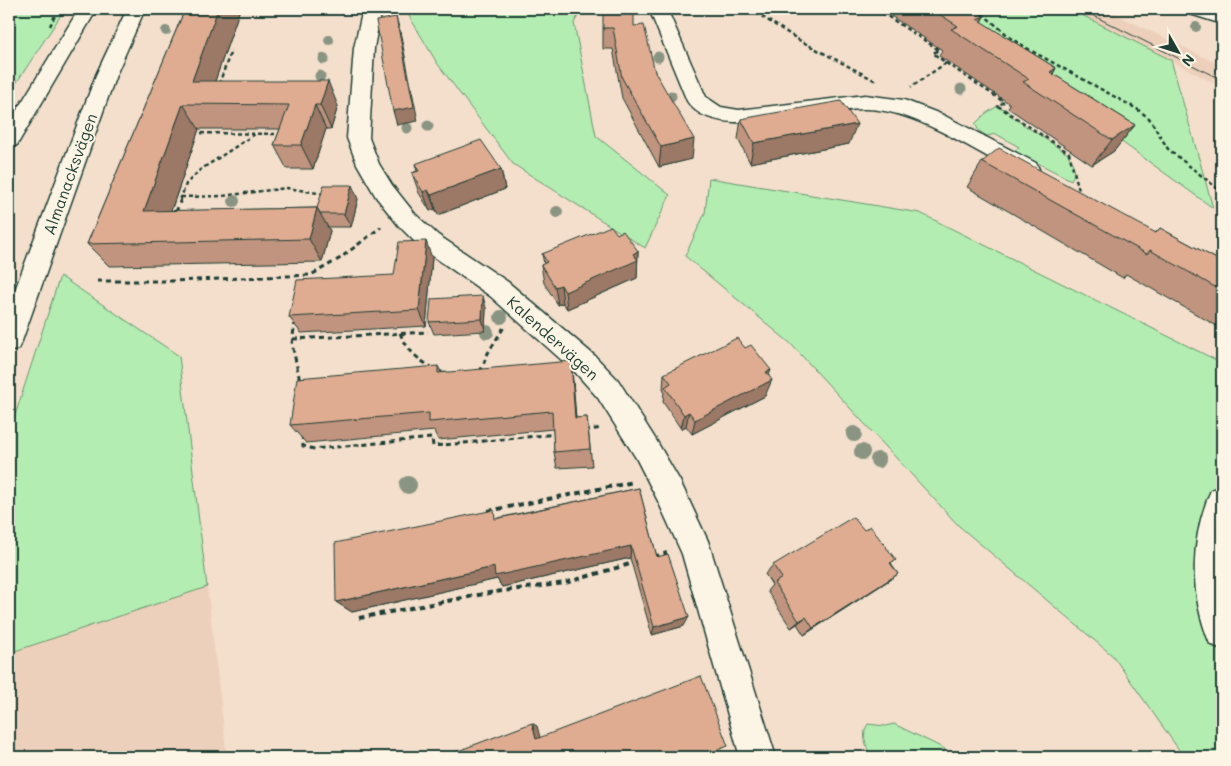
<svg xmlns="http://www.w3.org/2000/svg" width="1231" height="766" font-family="Mali,sans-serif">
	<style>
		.built { fill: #edd0bb }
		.green { fill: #b3edb1; stroke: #699572 }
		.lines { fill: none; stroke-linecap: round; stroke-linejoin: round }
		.minor-casing { stroke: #1f3d34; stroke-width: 3 }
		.secondary-casing { stroke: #1f3d34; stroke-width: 3 }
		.path-far2 { stroke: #1f3d34; stroke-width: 2.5; stroke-dasharray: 4 3; stroke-linecap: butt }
		.path-far1 { stroke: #1f3d34; stroke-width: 3; stroke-dasharray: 5 4; stroke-linecap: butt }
		.path { stroke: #1f3d34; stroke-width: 4; stroke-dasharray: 5.5 4.5; stroke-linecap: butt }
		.minor { fill: #fcf5e5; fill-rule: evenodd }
		.secondary { fill: #fcf5e5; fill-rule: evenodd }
		.tram { stroke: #1f3d34; stroke-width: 1 }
		.tree { fill: #8a9483 }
		.wall { fill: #c0947e; stroke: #1f3d34 }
		.shaded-wall { fill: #9c7866; stroke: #1f3d34 }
		.building { fill: #dfac92; stroke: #1f3d34 }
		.labels { text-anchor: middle; stroke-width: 4; stroke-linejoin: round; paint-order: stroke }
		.street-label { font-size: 16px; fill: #1f3d34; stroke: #fcf5e5 }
	</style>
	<rect width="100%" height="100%" fill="#f3dfcc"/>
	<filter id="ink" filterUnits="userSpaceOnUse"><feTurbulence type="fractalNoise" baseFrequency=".02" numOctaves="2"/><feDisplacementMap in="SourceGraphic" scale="10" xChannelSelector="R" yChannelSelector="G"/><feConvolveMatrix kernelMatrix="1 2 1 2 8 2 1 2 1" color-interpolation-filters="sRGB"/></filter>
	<g filter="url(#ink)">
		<!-- built -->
		<g class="built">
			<polygon points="1070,9 1105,9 1222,66 1222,87"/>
			<polygon points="207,587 227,757 9,757 9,653"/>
		</g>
		<!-- green -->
		<g class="green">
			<polygon points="9,9 65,9 9,94"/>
			<polygon points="405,9 582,9 574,23 596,136 670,195 645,248 513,164 437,63"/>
			<polygon points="938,9 1070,9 1171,60 1213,208"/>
			<polygon points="996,107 1006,109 1015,119 1068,154 1073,165 1074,174 1071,180 1014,151 1019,147 996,134 987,136 979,131 975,124 985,114"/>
			<polygon points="709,178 920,213 1222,363 1222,757 1184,757 1113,656 959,526 790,343 685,256 705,213"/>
			<polygon points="60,276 179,356 207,587 9,653 9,434"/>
			<path d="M868,724L885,726L894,724L945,749L938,757H871C866,745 861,735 868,724Z"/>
		</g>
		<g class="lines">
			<defs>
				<g id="minor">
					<polygon points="363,9 381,9 374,48 369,138 379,164 392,185 415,214 438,235 508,282 595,356 618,380 656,440 680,481 708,541 776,757 740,757 682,554 658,501 636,458 598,398 575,372 490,296 420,247 399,226 376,197 357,164 347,138 354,48"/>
					<path d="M649,9H667L706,97L721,107L739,110L865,95L904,100L943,115L1036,163L1039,169L1036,175L1028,177L1020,175C977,152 913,108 864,109C821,109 714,144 687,101Z"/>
					<polygon points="1185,9 1212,9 1222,12 1222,24 1187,13"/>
					<path d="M1222,486V649L1210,644C1189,594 1190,539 1211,490Z"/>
				</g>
				<g id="secondary">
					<polygon points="79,9 97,9 17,145 9,147 9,123"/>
					<polygon points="127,9 145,9 116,75 22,341 18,349 9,352 9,306 96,75"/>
				</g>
			</defs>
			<!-- minor casing -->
			<use href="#minor" class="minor-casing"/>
			<!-- secondary casing -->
			<use href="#secondary" class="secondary-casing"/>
			<!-- path-far2 -->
			<g class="path-far2">
				<polyline points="750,9 799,40 876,81"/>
				<polyline points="880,9 878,10 939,50 933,53 946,63 911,87"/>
				<polyline points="977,9 1011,38 1030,50 1137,109 1149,118 1168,149 1222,192"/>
				<polyline points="50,26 58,9"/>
				<polyline points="946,63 1004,102 998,106 1069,153 1080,194"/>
				<polyline points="219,84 231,51"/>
				<polyline points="194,133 280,134"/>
				<polyline points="181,197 222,196 287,188 324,194"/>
				<polyline points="180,200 186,184 200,170 255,134"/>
			</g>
			<!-- path-far1 -->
			<g class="path-far1">
				<polyline points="176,212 181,199"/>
				<polyline points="97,281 173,281 311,275 339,259 381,227"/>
				<polyline points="295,321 292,344 300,381"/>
				<path d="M400,333C409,355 425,365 446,374"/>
				<polyline points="293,339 428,332"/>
				<polyline points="480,372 488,353 504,327"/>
				<polyline points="585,431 601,428"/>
				<polyline points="302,435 303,446 314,449 432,438 433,446 557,434"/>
			</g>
			<!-- path -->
			<g class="path">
				<polyline points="488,511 634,482"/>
				<polyline points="654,557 667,553"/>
				<polyline points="359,618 494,592 565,583 633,563"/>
			</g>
			<!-- minor -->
			<use href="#minor" class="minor"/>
			<!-- secondary -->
			<use href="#secondary" class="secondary"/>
			<!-- tram -->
			<polyline class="tram" points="1080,9 1222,80"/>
		</g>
		<!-- trees -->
		<g class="tree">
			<circle cx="1196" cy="27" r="5"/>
			<circle cx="166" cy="31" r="5"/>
			<circle cx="329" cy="40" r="5"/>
			<circle cx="658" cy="57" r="5.5"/>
			<circle cx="324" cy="59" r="5.5"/>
			<circle cx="320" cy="76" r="5.5"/>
			<circle cx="961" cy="89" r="5.5"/>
			<circle cx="671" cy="96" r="5.5"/>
			<circle cx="428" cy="126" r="5.5"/>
			<circle cx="407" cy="128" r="5.5"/>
			<circle cx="234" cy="201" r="6"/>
			<circle cx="557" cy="212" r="6"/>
			<circle cx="501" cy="317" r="7"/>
			<circle cx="487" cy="332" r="7"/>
			<circle cx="854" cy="434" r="8"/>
			<circle cx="862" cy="452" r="8"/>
			<circle cx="878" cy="460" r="8"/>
			<circle cx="408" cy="485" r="9"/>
		</g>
		<!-- wall -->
		<g class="wall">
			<polygon points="185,9 240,9 215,81 338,106 331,129 326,129 313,169 287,169 274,145 280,129 199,129 171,211 317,208 358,199 351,227 328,227 330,231 322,262 109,266 87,244"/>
			<polygon points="883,9 972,9 984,16 981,22 1056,68 1053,74 1135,125 1114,151 1092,165 1008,108 1010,104 939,56 942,50 882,10"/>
			<polygon points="634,26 655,72 692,159 659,167 622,98 613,49 603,49 603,28"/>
			<polygon points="741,119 849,144 750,163 738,139"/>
			<polygon points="982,162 1155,233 1160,228 1222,262 1222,329 1126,274 1123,278 967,187"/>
			<polygon points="415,164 501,169 505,189 438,215 435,209 430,211 419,193 412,173 417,171"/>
			<polygon points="617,234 638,251 637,278 567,309 563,303 558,305 544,283 541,265 544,264 542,254"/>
			<polygon points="432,258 426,326 301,333 289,317 394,275"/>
			<polygon points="486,308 485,331 434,334 429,322"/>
			<polygon points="438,366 441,372 573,381 576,418 587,417 592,466 557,468 554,452 553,429 438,440 434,431 306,443 290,425"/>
			<polygon points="664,374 768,376 765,396 692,434 686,426 681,429 663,402 664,391 663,389"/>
			<polygon points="639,488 657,557 684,626 652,635 630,558 502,587 497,579 352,612 336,602 498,518"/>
			<polygon points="864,530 896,560 891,564 898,574 804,635 797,624 791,628 767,591 772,585 765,574 773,565"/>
		</g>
		<!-- shaded-wall -->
		<g class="shaded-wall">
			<polygon points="218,9 240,9 207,104 192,81"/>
			<polygon points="984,16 971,42 977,19"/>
			<polygon points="396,17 400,31 418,121 397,125 393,111"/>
			<polygon points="1056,68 1041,94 1050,72"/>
			<polygon points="328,81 338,106 331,129 320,105"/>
			<polygon points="183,104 199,129 163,234 144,211"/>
			<polygon points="315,105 326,129 313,169 301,145"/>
			<polygon points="857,124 849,144 750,163 754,143"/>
			<polygon points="1135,125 1114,151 1092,165 1112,140"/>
			<polygon points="694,139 692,159 659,167 661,147"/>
			<polygon points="501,169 505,189 438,215 431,195"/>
			<polygon points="352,185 358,199 351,227 344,214"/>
			<polygon points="428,190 435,209 430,211 423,192"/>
			<polygon points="317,208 330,231 322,262 309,239"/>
			<polygon points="426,241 432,258 426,326 419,310"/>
			<polygon points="638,251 637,278 567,309 565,292"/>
			<polygon points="561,285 563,303 558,305 555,287"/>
			<polygon points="483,296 486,308 485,331 482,319"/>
			<polygon points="571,361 573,381 577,436 575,418"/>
			<polygon points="771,370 766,383 772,380 765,396 692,434 695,420"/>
			<polygon points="689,412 686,426 681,429 684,415"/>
			<polygon points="631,546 630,558 502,587 497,579 352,612 336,602 494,567"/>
			<polygon points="898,574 885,583 804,635 813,628"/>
			<polygon points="689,617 684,626 652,635 654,627"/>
			<polygon points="806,617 797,624 791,628 799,621"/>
			<polygon points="532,723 537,726 541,741 536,739"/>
			<rect x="136" y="756" width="18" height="1"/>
		</g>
		<!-- building -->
		<g class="building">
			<polygon points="185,9 218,9 192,81 328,81 320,105 315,105 301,145 274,145 289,105 183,104 144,211 317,208 309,239 87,244"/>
			<polygon points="603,9 634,9 634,26 644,25 655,72 694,139 661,147 622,78 613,28 603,28"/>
			<polygon points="931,9 972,9 984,16 977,19 1056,68 1050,72 1135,125 1112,140 1023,82 1029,79 951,29 958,26"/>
			<polygon points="396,17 414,107 393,111 376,21"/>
			<polygon points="841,101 857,124 754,143 741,119"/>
			<polygon points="481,140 501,169 431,195 428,190 423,192 412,173 419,171 415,164"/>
			<polygon points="999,148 1156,233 1160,228 1222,262 1222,291 1150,250 1147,254 982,162"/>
			<polygon points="324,185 352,185 344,214 321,214 317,208"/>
			<polygon points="611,226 617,234 623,231 638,251 633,254 638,260 565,292 561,285 555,287 541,265 547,262 542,254"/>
			<polygon points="426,241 419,310 289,317 297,280 394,275 399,242"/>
			<polygon points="483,296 482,319 429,322 431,299"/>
			<polygon points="737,338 745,348 751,345 771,370 766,372 772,380 695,420 689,412 684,415 665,387 671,383 664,374"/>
			<polygon points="571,361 575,418 587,417 590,449 554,452 552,411 429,422 429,413 290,425 297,378 438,366 438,373"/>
			<polygon points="639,488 657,557 668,554 689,617 654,627 631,546 495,576 494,567 336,602 335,543 494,510 495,519"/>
			<polygon points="853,517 864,530 870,526 896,560 890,563 898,574 813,628 806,617 799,621 774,583 782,578 773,565"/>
			<polygon points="701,676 728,746 699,757 442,757 532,723 536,739"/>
		</g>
	</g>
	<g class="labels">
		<!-- street labels -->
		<g class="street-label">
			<text transform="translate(70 174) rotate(-70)" y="6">Almanacksvägen</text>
			<text transform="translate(553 338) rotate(42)" y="6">Kalendervägen</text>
		</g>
	</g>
	<!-- margin -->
	<rect width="1231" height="766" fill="none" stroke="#fcf5e5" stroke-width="30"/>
	<rect x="15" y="15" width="1201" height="736" fill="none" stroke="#1f3d34" stroke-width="2" filter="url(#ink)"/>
	<!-- north arrow -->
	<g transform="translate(1178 52) rotate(129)" stroke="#fcf5e5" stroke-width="4" paint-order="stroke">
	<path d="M0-4L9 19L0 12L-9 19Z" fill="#1f3d34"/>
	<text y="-8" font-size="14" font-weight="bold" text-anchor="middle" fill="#1f3d34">N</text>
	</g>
</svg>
